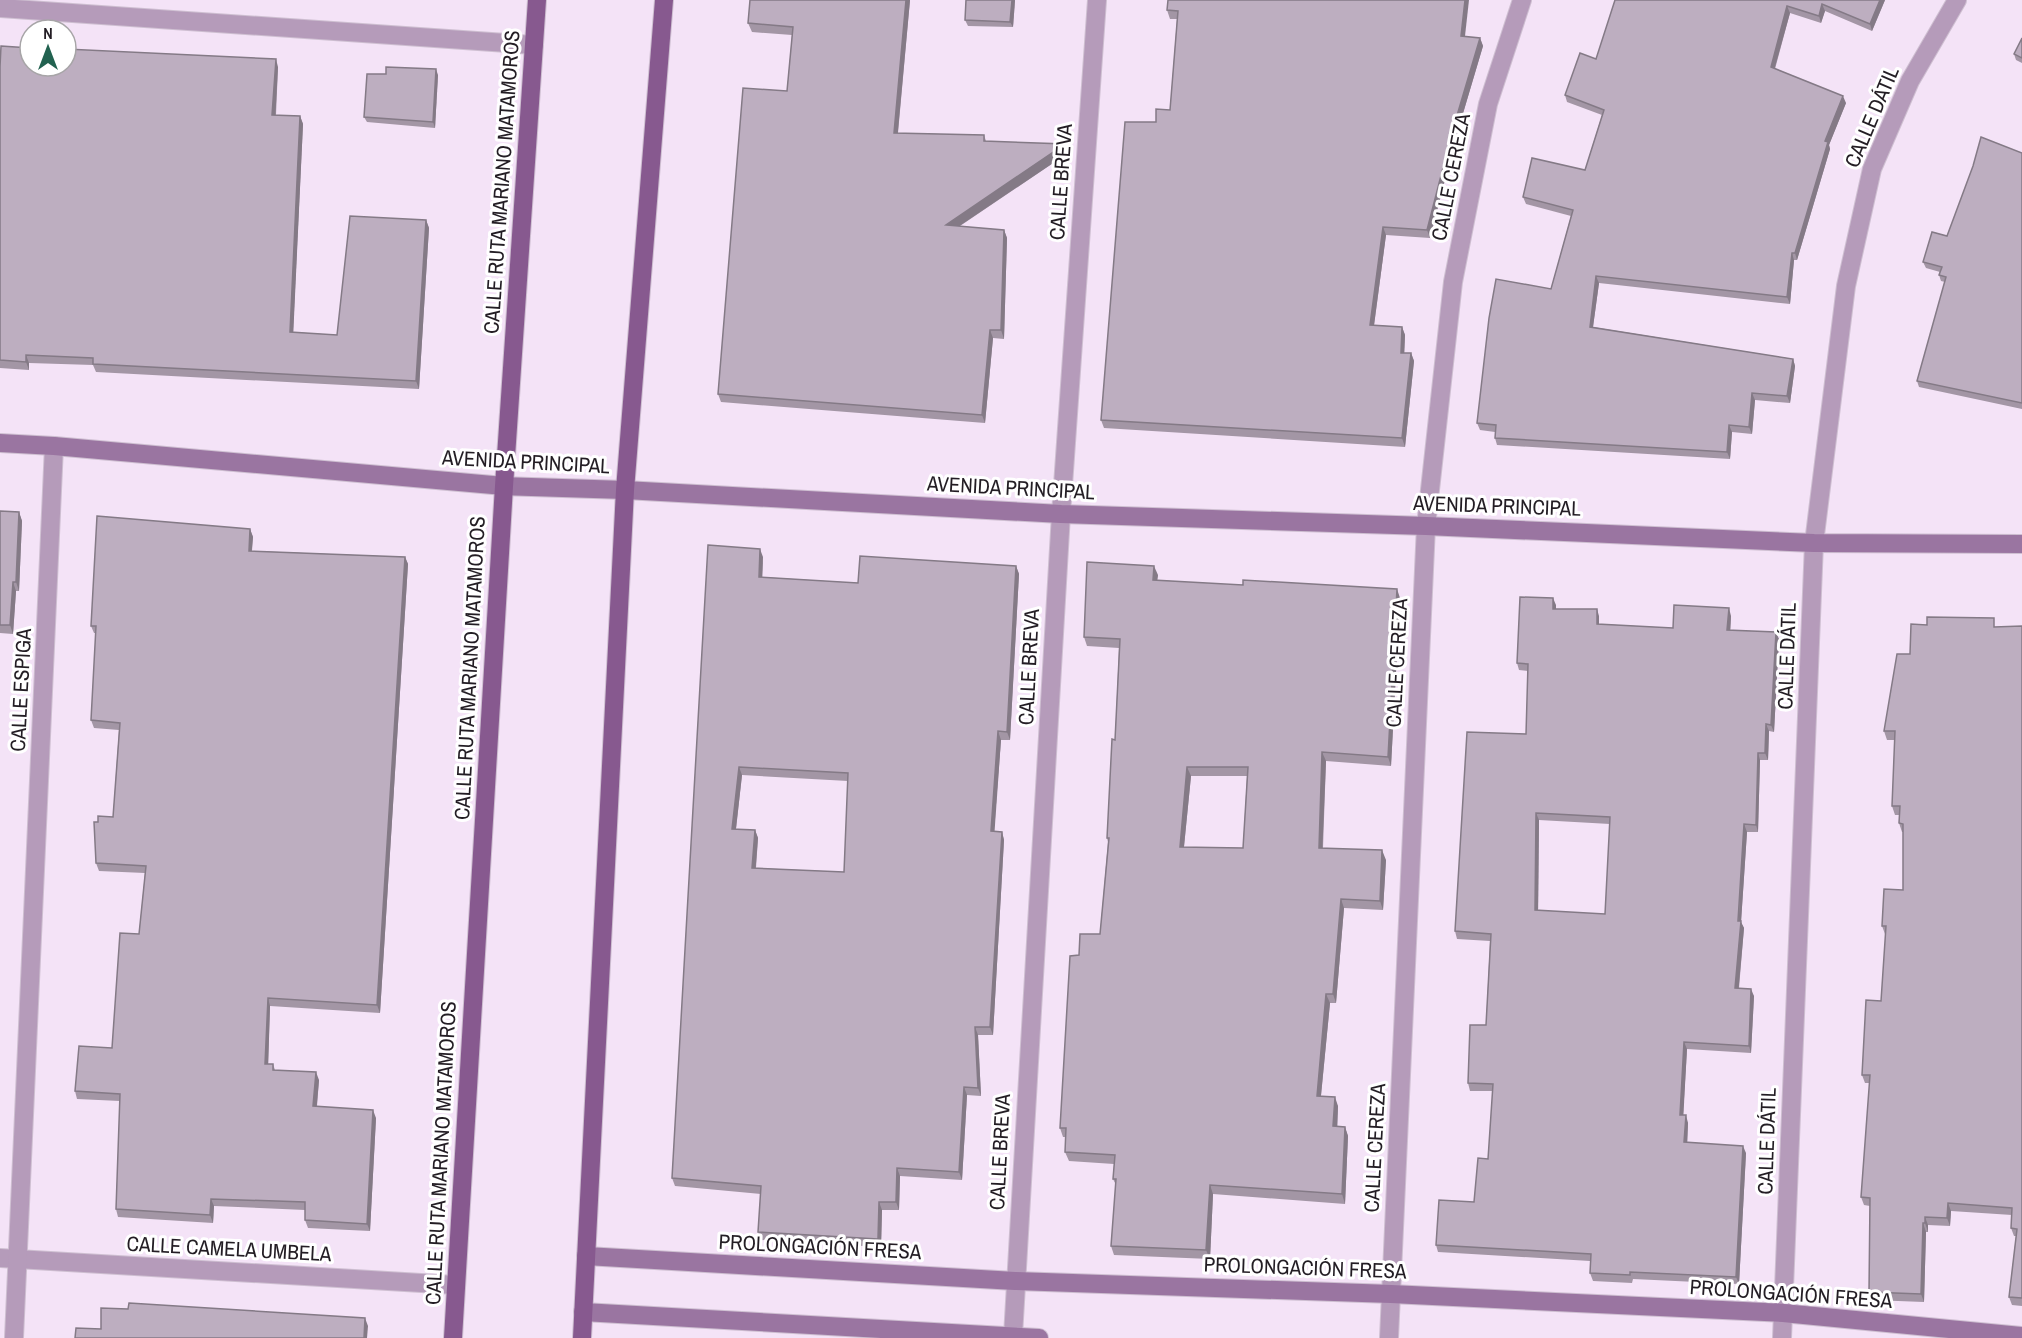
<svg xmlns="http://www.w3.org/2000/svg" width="2022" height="1338" font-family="'Archivo Narrow',sans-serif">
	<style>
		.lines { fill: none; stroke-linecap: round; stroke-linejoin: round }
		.street-casing { stroke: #cebfd1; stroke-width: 20 }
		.secondary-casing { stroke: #cebfd1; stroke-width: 20 }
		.primary-casing { stroke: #cebfd1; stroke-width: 20 }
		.street { stroke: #b59bba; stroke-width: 18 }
		.secondary { stroke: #9a75a1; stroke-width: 18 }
		.primary { stroke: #87598f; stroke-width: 18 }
		.wall { fill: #a396a5; fill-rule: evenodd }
		.shaded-wall { fill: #847a86 }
		.building { fill: #bdaec0; stroke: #847a86; stroke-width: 1.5; fill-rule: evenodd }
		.labels { text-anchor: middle; stroke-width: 6; stroke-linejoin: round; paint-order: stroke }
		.street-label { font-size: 21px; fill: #231d24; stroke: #fff }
	</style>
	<rect width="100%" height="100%" fill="#f4e3f7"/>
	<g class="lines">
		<defs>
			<g id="street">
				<polyline points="0,8 534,45"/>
				<polyline points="0,1258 455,1285"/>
				<polyline points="1013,1336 1061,514 1097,0"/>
				<polyline points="14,1338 54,446"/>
				<polyline points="1389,1338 1426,526 1453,282 1488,104 1522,0"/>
				<polyline points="1782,1338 1814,543 1846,286 1872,169 1910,81 1957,0"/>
			</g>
			<g id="secondary">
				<polyline points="0,443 54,446 504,486 625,490 1061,514 1426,526 1814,543 2022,544"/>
				<polyline points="586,1256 1015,1281 1391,1294 1783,1313 2022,1336"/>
				<polyline points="583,1312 1039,1338"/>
			</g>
			<g id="primary">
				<polyline points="453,1338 504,486 537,0"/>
				<polyline points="582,1338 625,490 664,0"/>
			</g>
		</defs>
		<!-- street casing -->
		<use href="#street" class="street-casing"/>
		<!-- secondary casing -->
		<use href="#secondary" class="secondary-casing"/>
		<!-- primary casing -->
		<use href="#primary" class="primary-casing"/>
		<!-- street -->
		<use href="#street" class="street"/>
		<!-- secondary -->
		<use href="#secondary" class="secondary"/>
		<!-- primary -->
		<use href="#primary" class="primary"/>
	</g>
	<!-- wall -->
	<g class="wall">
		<polygon points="910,0 898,133 984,135 986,141 1068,153 960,226 1004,230 1007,238 1004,339 993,338 985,423 721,402 718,394 787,91 792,35 752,32 748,23"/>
		<polygon points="966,0 1015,0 1013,27 968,26 965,20"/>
		<polygon points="1615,0 1885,0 1872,31 1825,11 1821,23 1790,13 1775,69 1846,103 1829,145 1830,149 1797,260 1794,260 1790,304 1599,283 1593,327 1793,359 1795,366 1790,403 1755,400 1752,434 1732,432 1730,459 1497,445 1495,438 1495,432 1480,430 1477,423 1551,289 1571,216 1526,204 1523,197 1585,170 1602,115 1567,102 1565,95 1596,59"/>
		<polygon points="1167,10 1480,38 1483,46 1456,137 1430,238 1386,235 1374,325 1402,327 1405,335 1404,353 1411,353 1414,361 1405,447 1104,428 1101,420 1156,122 1170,110 1177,19 1170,19"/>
		<polygon points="2022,38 2022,63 2016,60 2014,54"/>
		<polygon points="0,67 278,67 276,115 300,116 303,124 293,332 337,335 426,220 429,228 419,389 96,372 93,365 29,363 29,370 0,368"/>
		<polygon points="438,75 435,128 367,122 364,117"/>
		<polygon points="2022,153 2022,409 1919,387 1917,381 1945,282 1941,281 1939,275 1940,272 1926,268 1923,262"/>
		<polygon points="0,511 19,512 22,521 19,591 16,591 13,634 0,633"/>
		<polygon points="250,529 253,537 252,551 405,557 408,564 380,1013 270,1006 268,1064 273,1064 275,1070 319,1080 317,1106 376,1118 370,1231 308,1228 305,1220 305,1210 214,1206 213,1223 118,1217 116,1209 120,1101 77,1099 75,1091 112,1048 139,934 145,873 99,871 96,863 98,822 113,817 119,730 94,728 91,720 96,633 94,633 91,626"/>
		<path d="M763,557L762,577L858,583L1016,566L1019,574L1010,740H1001L994,831L1002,832L1004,840L993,1035H978L981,1096L967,1095L962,1180L900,1176L899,1210H882L881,1247L761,1240L758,1232L761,1194L675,1186L672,1178ZM742,775L848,781L844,872L756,868L758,838L755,830L736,829Z"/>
		<path d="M1158,575L1157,580L1400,598L1391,766L1326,761L1323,848L1386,860L1383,910L1344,908L1336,1003H1330L1321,1096L1338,1106L1337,1126L1345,1127L1348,1136L1345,1204L1213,1194L1210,1259L1114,1255L1111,1246L1116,1185L1113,1179L1114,1164L1069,1161L1065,1152L1066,1137H1063L1060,1128L1079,955L1100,934L1108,842L1107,838L1115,740L1119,648L1087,646L1084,637ZM1191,776H1247L1243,848L1184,847Z"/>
		<path d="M1556,605V609L1599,616V624L1673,628L1731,616L1730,630L1779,639L1774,732L1769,731L1768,760H1760L1758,832H1747L1741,922L1744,928L1739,988L1754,996L1751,1053L1687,1049L1683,1115L1688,1123L1687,1142L1746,1153L1739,1284L1633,1279L1632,1283L1593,1281L1590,1273V1261L1438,1252L1436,1245L1474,1202L1488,1159L1493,1091H1470L1468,1083L1486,1025L1490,941L1457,939L1455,931L1526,734L1528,671L1519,670L1517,663ZM1539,820L1610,824L1605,914L1538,911Z"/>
		<polygon points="2022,626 2022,1306 2012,1305 2009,1297 2016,1236 2014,1236 2011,1228 2012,1215 1951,1211 1950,1226 1928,1225 1928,1232 1926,1232 1924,1302 1872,1300 1869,1292 1870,1206 1864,1205 1861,1197 1870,1083 1865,1083 1862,1075 1881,1001 1886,934 1885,934 1882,926 1903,890 1903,832 1902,832 1899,823 1900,815 1895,815 1892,806 1895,740 1887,740 1884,731 1910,654 1997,627"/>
	</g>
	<!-- shaded-wall -->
	<g class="shaded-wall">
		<polygon points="906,0 910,0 897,141 894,133"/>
		<polygon points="1012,0 1015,0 1013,27 1010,22"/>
		<polygon points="1465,0 1469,0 1464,45 1461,36"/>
		<polygon points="1880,0 1885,0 1872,31 1870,24"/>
		<polygon points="1822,4 1825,11 1821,23 1819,16"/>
		<polygon points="1787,6 1790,13 1773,74 1771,67"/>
		<polygon points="1480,38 1483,46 1456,137 1430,238 1427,230 1453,129"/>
		<polygon points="276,59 278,67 275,123 272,115"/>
		<polygon points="436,69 438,75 435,128 433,122"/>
		<polygon points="1843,96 1846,103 1829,145 1830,149 1797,260 1795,253 1825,141"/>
		<polygon points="300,116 303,124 293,339 290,332"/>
		<polygon points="1065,144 1068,153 949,233 946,225"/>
		<polygon points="426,220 429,228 419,389 416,381"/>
		<polygon points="1383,227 1386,235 1373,333 1370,325"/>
		<polygon points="1004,230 1007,238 1004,339 1001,330"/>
		<polygon points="1792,253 1794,260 1790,304 1787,297"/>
		<polygon points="1596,276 1599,283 1592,334 1590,327"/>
		<polygon points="1402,327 1405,335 1404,361 1401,353"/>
		<polygon points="990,330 993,338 985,423 982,415"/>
		<polygon points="1411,353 1414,361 1405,447 1402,438"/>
		<polygon points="26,355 29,363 29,370 26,362"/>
		<polygon points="1793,359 1795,366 1790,403 1787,396"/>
		<polygon points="1752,393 1755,400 1752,434 1749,427"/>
		<polygon points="1729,425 1732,432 1730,459 1727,452"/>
		<polygon points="19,512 22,521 19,591 16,582"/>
		<polygon points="250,529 253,537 251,558 249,551"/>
		<polygon points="760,549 763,557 762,585 759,577"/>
		<polygon points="405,557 408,564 380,1013 377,1005"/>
		<polygon points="1016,566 1019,574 1010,740 1007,732"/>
		<polygon points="1154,566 1158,575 1156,589 1153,580"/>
		<polygon points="13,582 16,591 13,634 10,625"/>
		<polygon points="1397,589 1400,598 1391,766 1388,757"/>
		<polygon points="1553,598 1556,605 1556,616 1553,609"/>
		<polygon points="1729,608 1731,616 1730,637 1727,630"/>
		<polygon points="1597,609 1599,616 1599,631 1597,624"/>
		<polygon points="1776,632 1779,639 1774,732 1771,725"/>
		<polygon points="1766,724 1769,731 1768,760 1765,753"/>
		<polygon points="998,731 1001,740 994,839 991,831"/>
		<polygon points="1322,752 1326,761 1322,857 1319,848"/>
		<polygon points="1758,753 1760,760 1758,832 1756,825"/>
		<polygon points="739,767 742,775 735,837 732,829"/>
		<polygon points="1187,767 1191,776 1183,856 1180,847"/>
		<polygon points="1536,813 1539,820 1538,918 1535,910"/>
		<polygon points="1744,824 1747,832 1741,922 1744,928 1738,995 1735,988"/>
		<polygon points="755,830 758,838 755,876 752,868"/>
		<polygon points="1002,832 1004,840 993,1035 990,1027"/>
		<polygon points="1382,850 1386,860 1383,910 1380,901"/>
		<polygon points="1341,899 1344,908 1336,1003 1333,994"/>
		<polygon points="1751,989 1754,996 1751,1053 1749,1046"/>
		<polygon points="1326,994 1330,1003 1320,1105 1317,1096"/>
		<polygon points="268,998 270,1006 268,1071 265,1064"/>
		<polygon points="975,1027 978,1035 981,1096 978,1088"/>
		<polygon points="1684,1042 1687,1049 1683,1122 1680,1115"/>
		<polygon points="316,1072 319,1080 316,1114 313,1106"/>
		<polygon points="964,1087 967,1095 962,1180 959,1172"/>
		<polygon points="1335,1097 1338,1106 1337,1135 1333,1126"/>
		<polygon points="373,1110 376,1118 370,1231 367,1224"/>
		<polygon points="1686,1115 1688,1123 1687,1149 1684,1142"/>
		<polygon points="1345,1127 1348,1136 1345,1204 1342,1194"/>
		<polygon points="1743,1146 1746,1153 1739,1284 1736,1277"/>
		<polygon points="897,1168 900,1176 899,1210 896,1202"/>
		<polygon points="1210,1185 1213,1194 1210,1259 1206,1250"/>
		<polygon points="211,1199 214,1206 213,1223 210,1215"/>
		<polygon points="879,1202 882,1210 881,1247 878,1239"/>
		<polygon points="1948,1203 1951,1211 1950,1226 1947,1218"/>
		<polygon points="1925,1217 1928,1225 1928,1232 1925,1223"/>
		<polygon points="1923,1223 1926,1232 1924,1302 1921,1294"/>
		<polygon points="365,1318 368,1326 367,1338 364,1338"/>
	</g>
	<!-- building -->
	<g class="building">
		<polygon points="750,0 906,0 894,133 984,135 984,141 1065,144 946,225 1004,230 1001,330 990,330 982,415 718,394 743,88 787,91 793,27 748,23"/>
		<polygon points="966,0 1012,0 1010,22 965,20"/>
		<polygon points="1168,0 1465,0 1461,36 1480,38 1453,129 1427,230 1383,227 1370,325 1402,327 1401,353 1411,353 1402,438 1101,420 1125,122 1156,122 1156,109 1170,110 1178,11 1167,10"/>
		<polygon points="1615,0 1880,0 1870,24 1822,4 1819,16 1787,6 1771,67 1843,96 1825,141 1828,142 1795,253 1792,253 1787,297 1596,276 1590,327 1793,359 1787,396 1752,393 1749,427 1729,425 1727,452 1495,438 1496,425 1477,423 1489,318 1496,279 1551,289 1573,210 1523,197 1532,158 1585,170 1604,110 1565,95 1580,53 1596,59"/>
		<polygon points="2022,38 2022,58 2014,54"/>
		<polygon points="1,46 30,48 30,66 66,66 66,49 276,59 272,115 300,116 290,332 337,335 350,216 426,220 416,381 93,364 93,358 26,355 26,362 0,360 0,67"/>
		<polygon points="386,67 436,69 433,122 364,117 367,74 386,74"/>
		<polygon points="1981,137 2022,153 2022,403 1917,381 1946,277 1939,275 1942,267 1923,262 1932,232 1947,236 1973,166"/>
		<polygon points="0,511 19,512 16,582 13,582 10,625 0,625"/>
		<polygon points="97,516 250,529 249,551 405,557 377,1005 268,998 265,1064 273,1064 273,1070 316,1072 313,1106 373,1110 367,1224 305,1220 305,1202 211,1199 210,1215 116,1209 120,1094 75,1091 79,1046 112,1048 120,933 139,934 146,866 96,863 94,822 98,822 98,816 113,817 120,723 91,720 96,626 91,626"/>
		<path d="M708,545L760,549L759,577L858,583L860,556L1016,566L1007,732L998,731L991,831L1002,832L990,1027H975L978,1088L964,1087L959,1172L897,1168L896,1202H879L878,1239L758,1232L761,1186L672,1178ZM739,767L848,773L844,872L752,868L755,830L732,829Z"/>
		<path d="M1087,562L1154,566L1153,580L1243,585V580L1397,589L1388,757L1322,752L1319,848L1382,850L1380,901L1341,899L1333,994H1326L1317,1096L1335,1097L1333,1126L1345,1127L1342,1194L1210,1185L1206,1250L1111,1246L1116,1179H1113L1115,1155L1065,1152L1066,1128H1060L1070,956L1079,955L1080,934H1100L1109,838H1107L1112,739L1115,740L1120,639L1084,637ZM1187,767H1248L1243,848L1180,847Z"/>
		<path d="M1520,597L1553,598V609H1597V624L1673,628L1674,605L1729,608L1727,630L1776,632L1771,725L1766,724L1765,753H1758L1756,825L1744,824L1738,921H1741L1735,988L1751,989L1749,1046L1684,1042L1680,1115H1686L1684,1142L1743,1146L1736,1277L1630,1272V1275L1590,1273L1591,1254L1436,1245L1439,1200L1474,1202L1478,1158L1488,1159L1493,1084L1468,1083L1470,1025H1486L1491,934L1455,931L1467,732L1526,734L1528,664L1517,663ZM1536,813L1610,817L1605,914L1535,910Z"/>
		<polygon points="1927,617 1994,618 1994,627 2022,626 2022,1298 2009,1297 2017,1229 2011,1228 2012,1208 1948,1203 1947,1218 1925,1217 1925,1223 1923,1223 1921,1294 1869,1292 1870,1198 1861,1197 1870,1075 1862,1075 1866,1000 1881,1001 1886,926 1882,926 1884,889 1903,890 1903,824 1899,823 1900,806 1892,806 1895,731 1884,731 1897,654 1910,654 1911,624 1927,625"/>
		<polygon points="129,1303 365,1318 364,1338 75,1338 76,1328 101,1329 101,1308 128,1309"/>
	</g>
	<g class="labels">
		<!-- street labels -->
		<g class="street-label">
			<text transform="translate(1872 117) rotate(-67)" y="7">CALLE DÁTIL</text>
			<text transform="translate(1451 177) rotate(-79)" y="7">CALLE CEREZA</text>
			<text transform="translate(502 182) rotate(-86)" y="7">CALLE RUTA MARIANO MATAMOROS</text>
			<text transform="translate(1061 182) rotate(-86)" y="7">CALLE BREVA</text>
			<text transform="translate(526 462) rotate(3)" y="7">AVENIDA PRINCIPAL</text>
			<text transform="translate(1011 488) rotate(3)" y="7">AVENIDA PRINCIPAL</text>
			<text transform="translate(1497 506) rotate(2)" y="7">AVENIDA PRINCIPAL</text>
			<text transform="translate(1787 656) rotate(-88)" y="7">CALLE DÁTIL</text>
			<text transform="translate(1397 663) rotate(-87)" y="7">CALLE CEREZA</text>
			<text transform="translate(1029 667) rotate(-87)" y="7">CALLE BREVA</text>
			<text transform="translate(470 668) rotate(-87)" y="7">CALLE RUTA MARIANO MATAMOROS</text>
			<text transform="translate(21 690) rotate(-87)" y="7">CALLE ESPIGA</text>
			<text transform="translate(1767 1141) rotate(-88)" y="7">CALLE DÁTIL</text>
			<text transform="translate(1375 1148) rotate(-87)" y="7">CALLE CEREZA</text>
			<text transform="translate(1000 1152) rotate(-87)" y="7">CALLE BREVA</text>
			<text transform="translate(441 1153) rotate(-87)" y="7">CALLE RUTA MARIANO MATAMOROS</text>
			<text transform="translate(820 1247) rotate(3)" y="7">PROLONGACIÓN FRESA</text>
			<text transform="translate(229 1249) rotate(3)" y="7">CALLE CAMELA UMBELA</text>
			<text transform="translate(1305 1268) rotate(2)" y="7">PROLONGACIÓN FRESA</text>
			<text transform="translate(1791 1294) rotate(4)" y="7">PROLONGACIÓN FRESA</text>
		</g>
	</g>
	<!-- north arrow -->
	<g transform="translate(48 48)"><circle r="28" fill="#ffffff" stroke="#a7a5a7" stroke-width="1.5"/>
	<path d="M0-4.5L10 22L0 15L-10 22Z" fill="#226250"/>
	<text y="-9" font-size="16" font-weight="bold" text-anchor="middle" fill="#231d24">N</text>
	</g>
</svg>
